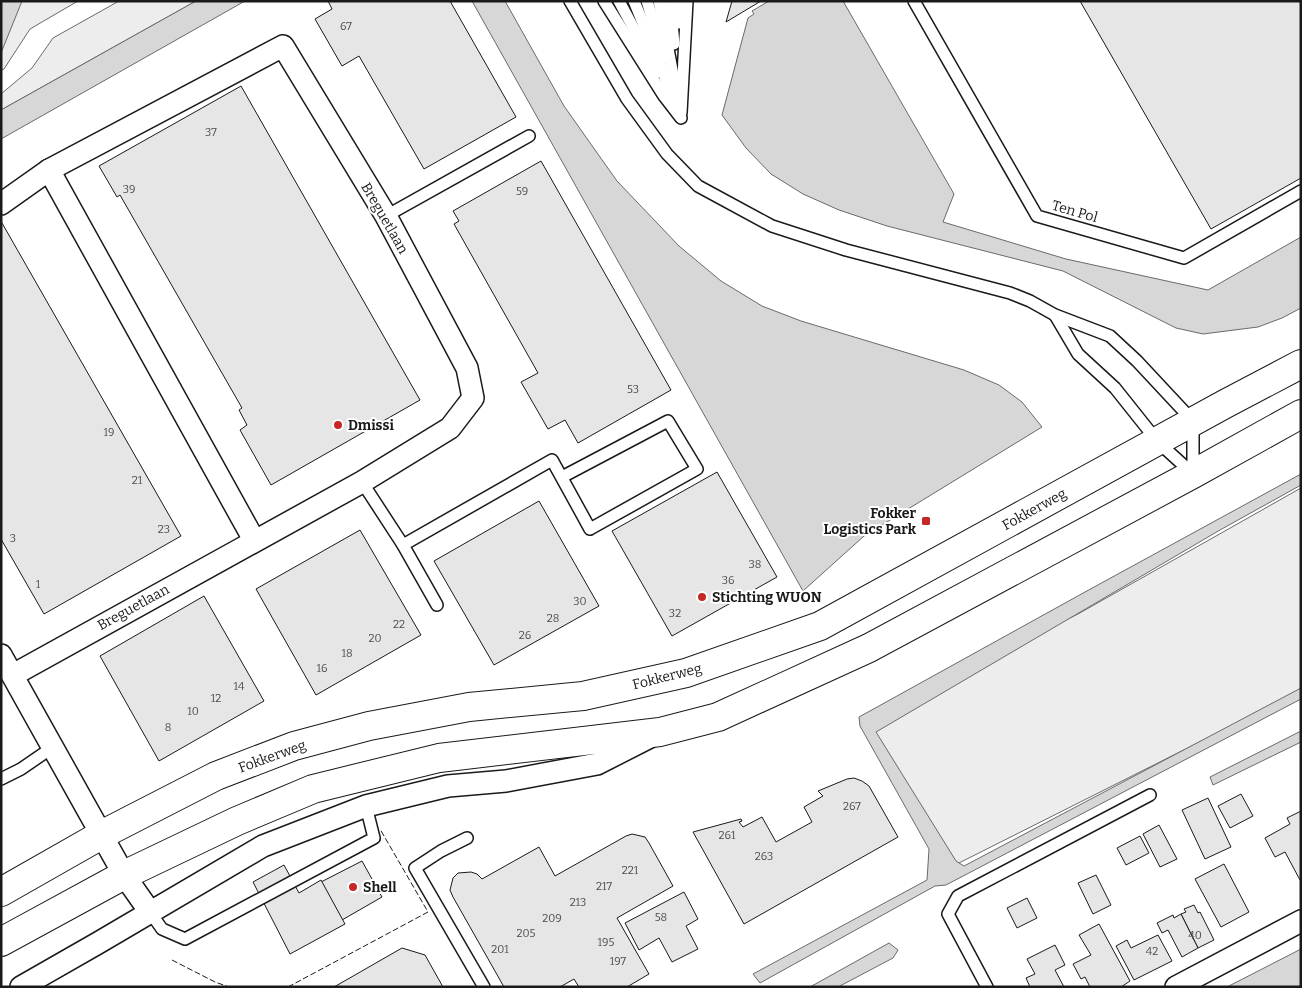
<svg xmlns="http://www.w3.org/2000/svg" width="1302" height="988" font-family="Bitter,serif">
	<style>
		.built { fill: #ededed; stroke: #6a6a6a }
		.water { fill: #d7d7d7; stroke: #6a6a6a }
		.building { fill: #e6e6e6; stroke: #1a1a1a }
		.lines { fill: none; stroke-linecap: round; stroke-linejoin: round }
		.service-casing { stroke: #1a1a1a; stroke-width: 14 }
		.minor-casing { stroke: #1a1a1a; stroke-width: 24 }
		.primary-casing { stroke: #1a1a1a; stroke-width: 30 }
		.service { stroke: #fff; stroke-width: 11 }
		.minor { stroke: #fff; stroke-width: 21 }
		.primary { stroke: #fff; stroke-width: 28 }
		.fence { stroke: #1a1a1a; stroke-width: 1; stroke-dasharray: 6 2.5; stroke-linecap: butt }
		.poi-dot { fill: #c62828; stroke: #fff; stroke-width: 2 }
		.labels { text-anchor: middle; stroke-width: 4; stroke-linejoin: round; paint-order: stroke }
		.number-label { font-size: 11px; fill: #4d4d4d }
		.street-label { font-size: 14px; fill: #1a1a1a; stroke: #fff }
		.poi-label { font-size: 14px; font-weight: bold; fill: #1a1a1a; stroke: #fff; text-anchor: start }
	</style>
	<rect width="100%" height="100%" fill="#fff"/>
	<!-- built -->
	<g class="built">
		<polygon points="1,1 78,1 30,29 4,69 1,70"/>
		<polygon points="119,1 196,1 1,110 1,94 32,68 53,38"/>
		<polygon points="1301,488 1301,691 951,867 865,719 1078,614"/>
	</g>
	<!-- water -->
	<g class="water">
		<polygon points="1,1 22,1 1,53"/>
		<polygon points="196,1 245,1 1,139 1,110"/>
		<polygon points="472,1 505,1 564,106 617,181 679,246 721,281 762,306 801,321 964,370 999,385 1022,402 1042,427 864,536 803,591"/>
		<polygon points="769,1 843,1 954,194 943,222 1066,259 1208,290 1301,237 1301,308 1282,318 1258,327 1203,334 1176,328 1063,271 887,226 839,210 803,194 771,174 746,148 722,115 748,18 754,14 752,11"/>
		<polygon points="1301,474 1301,485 1220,530 876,732 956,861 964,866 1301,688 1301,699 946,885 935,886 760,983 753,974 927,880 929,849 860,726 859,717 1085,592"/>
		<polygon points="1301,731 1301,742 1213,785 1210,777"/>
		<polygon points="889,943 898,950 893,958 838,987 810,987"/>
		<polygon points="1301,949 1301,987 1227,987"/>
	</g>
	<!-- building -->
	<g class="building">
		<polygon points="328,1 450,1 516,117 424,169 359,56 342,66 315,19 332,9"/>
		<polygon points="732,1 761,1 726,22"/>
		<polygon points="1080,1 1301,1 1301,178 1211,229"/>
		<polygon points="241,86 420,400 271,485 240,430 247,425 239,410 242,408 120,195 117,197 99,166"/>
		<polygon points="541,161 671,390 578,443 565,420 548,429 521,382 538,373 454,224 459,221 453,211"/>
		<polygon points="1,223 2,223 181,536 44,614 1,539"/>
		<polygon points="717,472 777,577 672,636 612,531"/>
		<polygon points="539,501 599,606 494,665 434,561"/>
		<polygon points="360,530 421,635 316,695 256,589"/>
		<polygon points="204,596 264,701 159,761 100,656"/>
		<polygon points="854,778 862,781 869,786 898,837 744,924 693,832 741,819 742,821 739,822 743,827 762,817 776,842 812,822 804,807 823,796 818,791 847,779"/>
		<polygon points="1241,794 1253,816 1230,828 1218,806"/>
		<polygon points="1208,798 1231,847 1205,859 1182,810"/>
		<polygon points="1301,811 1301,880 1300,880 1285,852 1275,857 1265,838 1290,824 1287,818"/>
		<polygon points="1159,825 1177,859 1160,867 1143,834"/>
		<polygon points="632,834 645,837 649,843 673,886 617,918 649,974 627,987 579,987 574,979 560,987 504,987 453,897 450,890 453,878 458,873 471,872 477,874 482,879 539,847 555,876 626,836"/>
		<polygon points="1140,836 1149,853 1126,865 1117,848"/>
		<polygon points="362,861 382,897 342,920 321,882"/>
		<polygon points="1224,864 1249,912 1221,927 1195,879"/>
		<polygon points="284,865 299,893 321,880 345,924 290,954 253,882"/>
		<polygon points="1096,875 1111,905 1093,914 1078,883"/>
		<polygon points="684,892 698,919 686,926 698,949 672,962 659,938 639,950 625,923"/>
		<polygon points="1027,898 1037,918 1017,928 1007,908"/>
		<polygon points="1194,905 1198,913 1200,912 1214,940 1198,948 1181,914 1186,912 1184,909"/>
		<polygon points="1181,914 1198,948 1182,957 1168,930 1162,933 1157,923 1173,915 1174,918"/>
		<polygon points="1099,924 1130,981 1121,987 1090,987 1085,977 1081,979 1073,964 1091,955 1079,935"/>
		<polygon points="1158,935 1172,961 1134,980 1116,946 1127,940 1131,948"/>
		<polygon points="1055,945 1065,965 1055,970 1064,987 1030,987 1026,978 1035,974 1027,959"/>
		<polygon points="402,948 425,955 443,987 334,987"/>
	</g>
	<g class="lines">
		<defs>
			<g id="service">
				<polyline points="570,1 627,99 667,154 698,186 772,226 846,250 1010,293 1030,301 1055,315 1110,336 1137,361 1193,421 1193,472"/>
				<polyline points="604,1 664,96 681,118"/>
				<polyline points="619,1 657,72"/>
				<polyline points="634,1 676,104"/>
				<polyline points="647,1 664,58"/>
				<polyline points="659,1 676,91"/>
				<polyline points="670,1 674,44"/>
				<polyline points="679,1 679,23"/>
				<polyline points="914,1 1037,216 1184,258 1301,191"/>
				<polyline points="681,113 687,1"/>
				<polyline points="386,216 529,136"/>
				<polyline points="1055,315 1078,354 1115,388 1158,442 1192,473"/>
				<polyline points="362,482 403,545 552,460 590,529 697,469 668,421 562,477"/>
				<polyline points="403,545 437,605"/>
				<polyline points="1,779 21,769 53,747"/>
				<polyline points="467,838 441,851 415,868 484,987"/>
				<polyline points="150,912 162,929 185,939 374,838 366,806"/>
				<polyline points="987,987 948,914 958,896 1150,795"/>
			</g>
			<g id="minor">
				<polyline points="49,170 254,540"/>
				<polyline points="1,204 49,170 283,46 386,216 467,368 473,398 450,428 362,482 13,675"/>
				<polyline points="1,655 124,875 150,912"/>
				<polyline points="21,987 98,943 263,846 366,806 448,786 506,781 597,764 650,737"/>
				<polyline points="1176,987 1301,921"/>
			</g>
			<g id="primary">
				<polyline points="1,892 103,834 216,776 294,746 369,726 469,707 583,696 686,673 820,626 1225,404 1301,364"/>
				<polyline points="1,942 124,875 237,821 313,789 439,758 660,732 718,717 869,648 1193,474 1301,414"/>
			</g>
		</defs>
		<!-- service casing -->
		<use href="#service" class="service-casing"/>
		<!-- minor casing -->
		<use href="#minor" class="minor-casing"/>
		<!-- primary casing -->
		<use href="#primary" class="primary-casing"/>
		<!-- service -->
		<use href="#service" class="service"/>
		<!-- minor -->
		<use href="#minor" class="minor"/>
		<!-- primary -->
		<use href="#primary" class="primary"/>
		<!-- fence -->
		<g class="fence">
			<polyline points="172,960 215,982 229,987"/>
			<polyline points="288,987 428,912 380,829"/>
		</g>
	</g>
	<!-- markers -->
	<g class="poi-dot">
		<circle cx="338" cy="425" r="5"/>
		<rect x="921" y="516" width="10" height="10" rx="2.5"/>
		<circle cx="702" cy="597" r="5"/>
		<circle cx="353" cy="887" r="5"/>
	</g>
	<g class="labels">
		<!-- number labels -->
		<g class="number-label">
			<text x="346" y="30">67</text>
			<text x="211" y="136">37</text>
			<text x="129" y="193">39</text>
			<text x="522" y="195">59</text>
			<text x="633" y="393">53</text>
			<text x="109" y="436">19</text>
			<text x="137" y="484">21</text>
			<text x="164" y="533">23</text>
			<text x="13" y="542">3</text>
			<text x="755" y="568">38</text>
			<text x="728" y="584">36</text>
			<text x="38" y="588">1</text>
			<text x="580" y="605">30</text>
			<text x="675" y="617">32</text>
			<text x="553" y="622">28</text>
			<text x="399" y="628">22</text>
			<text x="525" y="639">26</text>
			<text x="375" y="642">20</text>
			<text x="347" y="657">18</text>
			<text x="322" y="672">16</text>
			<text x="239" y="690">14</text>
			<text x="216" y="702">12</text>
			<text x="193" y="715">10</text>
			<text x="168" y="731">8</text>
			<text x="852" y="810">267</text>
			<text x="727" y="839">261</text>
			<text x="764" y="860">263</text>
			<text x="630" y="874">221</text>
			<text x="604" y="890">217</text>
			<text x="578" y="906">213</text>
			<text x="661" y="921">58</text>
			<text x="552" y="922">209</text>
			<text x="526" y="937">205</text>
			<text x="1195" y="939">40</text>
			<text x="606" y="946">195</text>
			<text x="500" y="953">201</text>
			<text x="1152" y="955">42</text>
			<text x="618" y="965">197</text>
		</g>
		<!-- street labels -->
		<g class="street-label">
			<text transform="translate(1075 211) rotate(16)" y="5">Ten Pol</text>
			<text transform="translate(385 218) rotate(60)" y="5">Breguetlaan</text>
			<text transform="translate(1034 509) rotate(-29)" y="5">Fokkerweg</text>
			<text transform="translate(133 607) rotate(-29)" y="5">Breguetlaan</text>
			<text transform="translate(667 676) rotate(-14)" y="5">Fokkerweg</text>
			<text transform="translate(272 756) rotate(-20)" y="5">Fokkerweg</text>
		</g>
		<!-- poi labels -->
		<g class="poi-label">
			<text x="348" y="430">Dmissi</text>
			<text x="916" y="518" text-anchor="end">Fokker<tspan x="916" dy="16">Logistics Park</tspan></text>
			<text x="712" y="602">Stichting WUON</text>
			<text x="363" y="892">Shell</text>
		</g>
	</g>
	<!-- border -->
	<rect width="1302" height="988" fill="none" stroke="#1a1a1a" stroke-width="5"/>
</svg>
